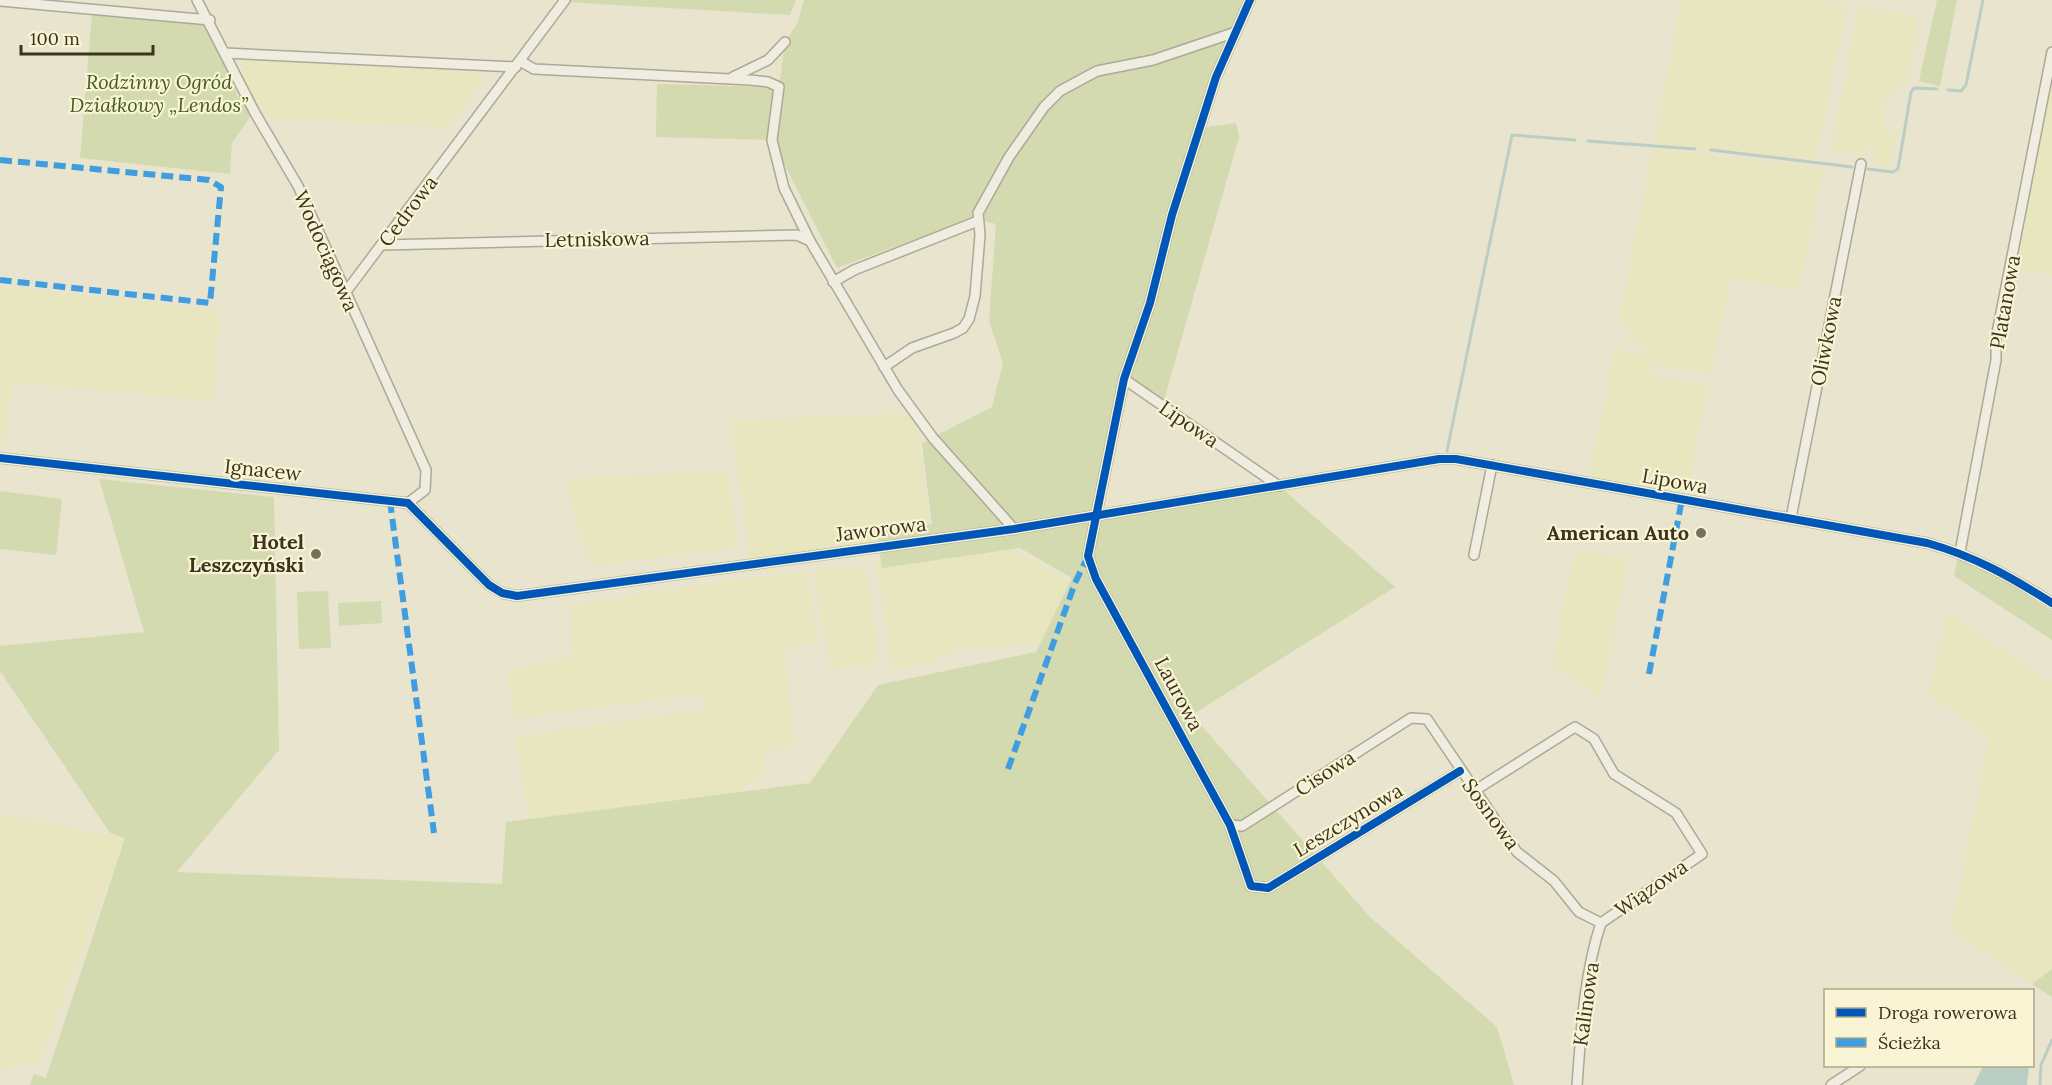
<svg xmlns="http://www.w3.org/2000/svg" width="2052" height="1085" font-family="Lora,serif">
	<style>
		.farmland { fill: #e8e6be }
		.green { fill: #d3daaf }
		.water { fill: #bacec4 }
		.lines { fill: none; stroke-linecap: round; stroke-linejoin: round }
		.stream { stroke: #bacec4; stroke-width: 3 }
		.minor-casing { stroke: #ada897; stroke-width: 12 }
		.minor { stroke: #efece0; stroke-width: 9 }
		.quiet { stroke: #3f9de0; stroke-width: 6; stroke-dasharray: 12 6; stroke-linecap: butt }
		.cycleway-casing { stroke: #f8f4d4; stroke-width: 11 }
		.cycleway { stroke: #0057b8; stroke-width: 8 }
		.poi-dot { fill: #79705c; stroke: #f8f4d4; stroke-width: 2 }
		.labels { text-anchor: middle; stroke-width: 4.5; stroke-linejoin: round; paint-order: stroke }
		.park-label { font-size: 20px; font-style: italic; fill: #445b22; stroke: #f8f4d4 }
		.street-label { font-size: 20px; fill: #3d321e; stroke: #f8f4d4 }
		.poi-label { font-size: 20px; font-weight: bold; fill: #3d321e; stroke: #f8f4d4; text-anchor: end }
	</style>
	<rect width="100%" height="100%" fill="#e8e4ce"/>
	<!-- farmland -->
	<g class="farmland">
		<polygon points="1682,0 1822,0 1846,5 1816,160 1654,143"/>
		<polygon points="1859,7 1919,17 1915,25 1919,34 1907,84 1896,86 1883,105 1884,133 1898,133 1890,168 1875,165 1876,154 1867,145 1862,151 1866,156 1832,150"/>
		<polygon points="244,60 480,73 483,80 448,127 261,118 239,75 246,75 240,65"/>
		<polygon points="2052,65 2052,276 2012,267"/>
		<polygon points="1653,149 1700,154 1701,150 1709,151 1708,155 1823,169 1799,291 1730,278 1711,374 1653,363 1651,375 1708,386 1687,493 1590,476 1615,350 1649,355 1643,345 1628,342 1631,325 1619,322"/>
		<polygon points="0,286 220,311 213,401 12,382 4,445 0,444"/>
		<polygon points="906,413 918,429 929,524 877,532 878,542 750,559 731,421"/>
		<polygon points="728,471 738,547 590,566 566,479"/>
		<polygon points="1011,549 1069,581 1040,644 956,649 926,665 893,668 876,561"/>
		<polygon points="1575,551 1628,558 1601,697 1552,666"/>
		<polygon points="861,566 868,575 877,637 876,661 874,664 831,669 813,571"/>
		<polygon points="806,571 818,642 784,647 795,746 765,752 763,775 736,793 529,819 516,737 708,709 704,693 513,719 508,672 572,657 571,607 694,585"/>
		<polygon points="1946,613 2052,682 2052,969 2032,984 1951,931 1990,736 1929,695"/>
		<polygon points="0,814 125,838 40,1061 8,1069 0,1068"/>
	</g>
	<!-- green -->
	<g class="green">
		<polygon points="565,0 796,0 790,15 564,2"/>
		<polygon points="804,0 1249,0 1200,128 1236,123 1239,137 1162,407 1124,380 1095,516 1279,486 1395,587 1192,715 1370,917 1497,1027 1514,1085 30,1085 34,1074 46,1078 125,838 110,833 0,671 0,646 144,632 99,479 274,497 279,750 177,872 502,884 506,822 810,783 878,685 1036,652 1072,578 1020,548 882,568 877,532 932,524 922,443 992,407 1003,363 989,321 996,224 973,218 837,268 772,140 656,137 657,84 779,87 785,42 797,24"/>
		<polygon points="1937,0 1957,0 1940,86 1919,81"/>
		<polygon points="92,13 205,23 235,87 237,96 240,96 250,117 232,143 230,174 80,158"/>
		<polygon points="0,491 62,499 56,555 0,549"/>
		<polygon points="1959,552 2052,611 2052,640 1954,576"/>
		<polygon points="328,591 331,648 299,649 297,592"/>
		<polygon points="381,601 382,623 339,626 338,603"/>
		<polygon points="2052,969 2052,997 2032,984"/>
	</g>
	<!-- water -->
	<polygon class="water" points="1983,1066 2029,1066 2027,1085 1974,1085"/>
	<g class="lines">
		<!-- stream -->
		<g class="stream">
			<polyline points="1948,90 1961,91 1966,85 1983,0"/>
			<polyline points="1588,141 1695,149"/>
			<polyline points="1711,150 1852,167"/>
			<polyline points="1868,169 1893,172 1898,169 1911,92 1914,88 1937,89"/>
			<polyline points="1447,451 1512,135 1575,140"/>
			<polyline points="2040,1085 2041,1065 2052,1040"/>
		</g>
		<defs>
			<g id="minor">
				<polyline points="197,0 255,113 298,186 426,470 425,490 408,503"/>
				<polyline points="1250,0 1216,77 1172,215 1150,303 1124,379 1088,556 1096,579 1230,825 1251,886 1268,888 1460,771"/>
				<polyline points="0,1 210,20"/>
				<polyline points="225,53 516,67"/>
				<polyline points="520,61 534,69 750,80 768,82 779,87 772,140 784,188 810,241 898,390 933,438 1014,529"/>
				<polyline points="733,77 768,60 785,42"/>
				<polyline points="382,245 797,235 810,241"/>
				<polyline points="833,282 854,270 978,221"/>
				<polyline points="345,293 565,0"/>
				<polyline points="884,367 912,348 954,333 963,328 969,319 975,296 980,235 978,213 1009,157 1044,107 1060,91 1097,71 1153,60 1236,32"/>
				<polyline points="1124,379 1279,486"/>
				<path d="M0,458L408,503L489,585L502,593L517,596L1014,529L1439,459H1456L1927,543C1974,556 2011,577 2052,603"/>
				<polyline points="1791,518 1861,164"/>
				<polyline points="1960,552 1996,360 1996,338 2052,52"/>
				<polyline points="1474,555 1492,465"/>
				<polyline points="1474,791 1575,727 1594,739 1614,774 1676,813 1702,854 1601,923"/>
				<polyline points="1230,825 1242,826 1411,718 1427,719 1517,852 1554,881 1579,912 1601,923"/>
				<path d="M1577,1085C1581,1032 1584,974 1601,923"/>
				<polyline points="1831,1085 1860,1066"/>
			</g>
		</defs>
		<!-- minor casing -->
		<use href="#minor" class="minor-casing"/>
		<!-- minor -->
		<use href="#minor" class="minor"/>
		<!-- quiet -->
		<g class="quiet">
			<polyline points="0,160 209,180 221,187 210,303 0,280"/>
			<polyline points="390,501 434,833"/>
			<polyline points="1649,674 1682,499"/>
			<polyline points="1008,769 1075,583 1088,556"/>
		</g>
		<defs>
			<g id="cycleway">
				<polyline points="1250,0 1216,77 1172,215 1150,303 1124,379 1088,556 1096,579 1230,825 1251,886 1268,888 1460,771"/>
				<path d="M0,458L408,503L489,585L502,593L517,596L1014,529L1439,459H1456L1927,543C1974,556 2011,577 2052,603"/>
			</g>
		</defs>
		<!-- cycleway casing -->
		<use href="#cycleway" class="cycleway-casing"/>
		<!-- cycleway -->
		<use href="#cycleway" class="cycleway"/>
	</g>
	<!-- markers -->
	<g class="poi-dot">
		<circle cx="1701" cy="533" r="6"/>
		<circle cx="316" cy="554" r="6"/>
	</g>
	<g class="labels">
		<!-- park labels -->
		<g class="park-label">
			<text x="159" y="89">Rodzinny Ogród<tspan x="159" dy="23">Działkowy „Lendos”</tspan></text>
		</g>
		<!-- street labels -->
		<g class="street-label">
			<text transform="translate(408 211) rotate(-53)" y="7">Cedrowa</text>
			<text transform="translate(597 239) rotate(-1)" y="7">Letniskowa</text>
			<text transform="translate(326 251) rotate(66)" y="7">Wodociągowa</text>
			<text transform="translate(2005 302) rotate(-80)" y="7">Platanowa</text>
			<text transform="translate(1826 341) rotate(-79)" y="7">Oliwkowa</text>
			<text transform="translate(1189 424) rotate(34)" y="7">Lipowa</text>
			<text transform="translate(263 470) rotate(6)" y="7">Ignacew</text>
			<text transform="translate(1675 481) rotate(10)" y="7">Lipowa</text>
			<text transform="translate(881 529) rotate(-7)" y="7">Jaworowa</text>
			<text transform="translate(1179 694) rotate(62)" y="7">Laurowa</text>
			<text transform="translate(1325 773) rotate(-33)" y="7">Cisowa</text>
			<text transform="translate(1491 814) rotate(54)" y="7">Sosnowa</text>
			<text transform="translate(1348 820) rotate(-31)" y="7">Leszczynowa</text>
			<text transform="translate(1651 888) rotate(-35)" y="7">Wiązowa</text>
			<text transform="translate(1586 1004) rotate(-82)" y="7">Kalinowa</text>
		</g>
		<!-- poi labels -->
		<g class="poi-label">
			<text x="1689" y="540">American Auto</text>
			<text x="304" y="549">Hotel<tspan x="304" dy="23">Leszczyński</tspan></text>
		</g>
	</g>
	<!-- legend -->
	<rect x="1824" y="989" width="210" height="78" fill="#f8f4d4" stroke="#ada68b" stroke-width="1.5"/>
	<rect x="1836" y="1008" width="30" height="9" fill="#0057b8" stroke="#ada68b" stroke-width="1.5"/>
	<text x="1878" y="1019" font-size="18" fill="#3d321e">Droga rowerowa</text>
	<rect x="1836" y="1038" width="30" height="9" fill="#3f9de0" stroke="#ada68b" stroke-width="1.5"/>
	<text x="1878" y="1049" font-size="18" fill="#3d321e">Ścieżka</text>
	<!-- scale -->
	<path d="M21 45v9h132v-9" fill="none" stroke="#3d321e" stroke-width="3"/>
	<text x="30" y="45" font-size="18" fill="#3d321e" stroke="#f8f4d4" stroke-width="4.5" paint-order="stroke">100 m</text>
</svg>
